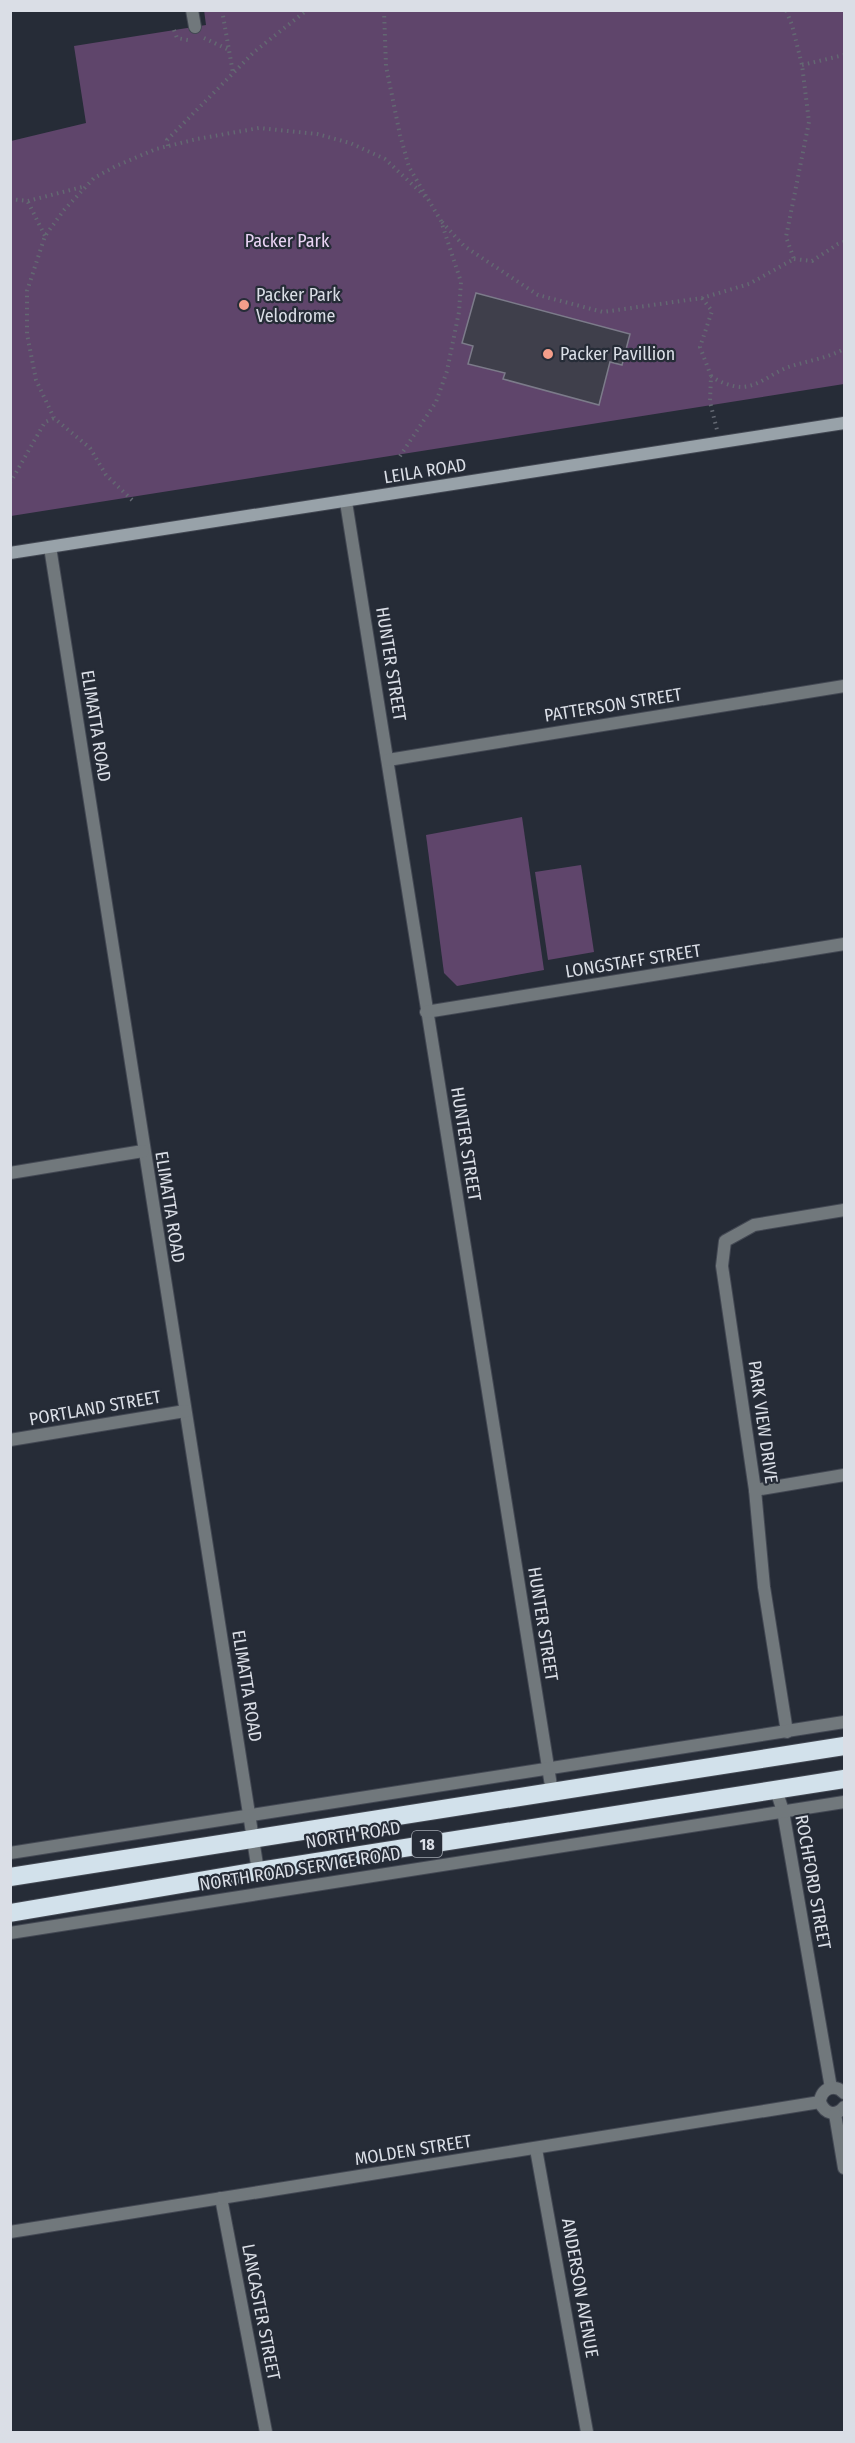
<svg xmlns="http://www.w3.org/2000/svg" width="855" height="2443" font-family="'Fira Sans Condensed',sans-serif">
	<style>
		.green { fill: #5f456b }
		.building { fill: #3f3f4b; stroke: #7c7b8a; stroke-width: 1.5 }
		.lines { fill: none; stroke-linecap: round; stroke-linejoin: round }
		.street-casing { stroke: #434853; stroke-width: 14 }
		.secondary-casing { stroke: #434853; stroke-width: 14 }
		.highway-casing { stroke: #434853; stroke-width: 20 }
		.path { stroke: #636872; stroke-width: 4; stroke-dasharray: 1.5 4.5; stroke-linecap: butt }
		.street { stroke: #71787c; stroke-width: 12 }
		.secondary { stroke: #98a2a9; stroke-width: 12 }
		.highway { stroke: #d2e1eb; stroke-width: 18 }
		.poi-dot { fill: #f49e8a; stroke: #262c37; stroke-width: 2 }
		.labels { text-anchor: middle; stroke-width: 4.5; stroke-linejoin: round; paint-order: stroke }
		.shield { fill: #262c37; stroke: #a4a9b2; stroke-width: 1.5 }
		.shield-label { font-size: 16px; font-weight: bold; fill: #dadee6 }
		.park-label { font-size: 18px; fill: #e9d3f4; stroke: #262c37 }
		.poi-label { font-size: 18px; fill: #dadee6; stroke: #262c37; text-anchor: start }
		.street-label { font-size: 18px; fill: #dadee6; stroke: #262c37 }
	</style>
	<rect width="100%" height="100%" fill="#262c37"/>
	<!-- green -->
	<g class="green">
		<polygon points="204,10 844,11 844,384 11,516 11,141 86,123 74,46 206,25"/>
		<polygon points="522,817 544,970 457,986 444,973 426,835"/>
		<polygon points="581,865 594,952 548,960 535,872"/>
	</g>
	<!-- building -->
	<polygon class="building" points="476,293 630,334 622,365 610,362 599,405 503,379 505,373 468,364 473,346 462,343"/>
	<g class="lines">
		<defs>
			<g id="street">
				<polyline points="192,10 195,27"/>
				<polyline points="346,502 552,1792"/>
				<polyline points="50,547 258,1871"/>
				<polyline points="388,760 844,686"/>
				<polyline points="426,1012 844,944"/>
				<polyline points="10,1173 143,1151"/>
				<polyline points="10,1440 185,1411"/>
				<polyline points="755,1490 844,1475"/>
				<polyline points="787,1732 764,1587 755,1490 722,1266 725,1241 754,1225 844,1210"/>
				<polyline points="776,1790 783,1811 831,2088"/>
				<polyline points="10,1853 844,1722"/>
				<polyline points="10,1933 844,1802"/>
				<path d="M844,2093C835,2083 821,2088 820,2102C825,2114 836,2117 844,2107"/>
				<polyline points="835,2114 844,2168"/>
				<polyline points="536,2149 587,2432"/>
				<polyline points="221,2198 266,2432"/>
				<polyline points="10,2232 820,2102"/>
			</g>
			<polyline id="secondary" points="10,553 844,423"/>
			<g id="highway">
				<polyline points="10,1877 844,1746"/>
				<polyline points="10,1913 258,1871 844,1779"/>
			</g>
		</defs>
		<!-- street casing -->
		<use href="#street" class="street-casing"/>
		<!-- secondary casing -->
		<use href="#secondary" class="secondary-casing"/>
		<!-- highway casing -->
		<use href="#highway" class="highway-casing"/>
		<!-- path -->
		<g class="path">
			<polyline points="222,10 233,73"/>
			<polyline points="384,10 386,66 400,135 409,167 426,196"/>
			<polyline points="174,30 177,38 188,40"/>
			<polyline points="204,38 227,49"/>
			<polyline points="802,65 844,55"/>
			<polyline points="168,146 167,140 254,52 307,10"/>
			<polyline points="10,199 28,201 86,186"/>
			<polyline points="28,202 45,236"/>
			<polyline points="442,222 464,246 538,295 603,312 702,298 749,284 794,259 786,237 809,122 802,65 792,25 786,10"/>
			<polyline points="794,259 812,261 838,244 844,242"/>
			<polyline points="702,298 712,311 700,347 711,376 710,402 717,430"/>
			<path d="M711,376C719,382 732,387 742,387C759,386 771,374 786,368C805,361 826,359 844,349"/>
			<polyline points="10,483 45,422 54,418"/>
			<polyline points="132,500 106,475 90,448 54,418 36,380 27,334 27,291 45,236 64,210 94,178 116,166 156,149 197,139 259,128 317,134 350,143 385,159 428,199 441,221 461,282 459,312 447,371 436,402 398,459"/>
		</g>
		<!-- street -->
		<use href="#street" class="street"/>
		<!-- secondary -->
		<use href="#secondary" class="secondary"/>
		<!-- highway -->
		<use href="#highway" class="highway"/>
	</g>
	<!-- markers -->
	<g class="poi-dot">
		<circle cx="244" cy="305" r="6"/>
		<circle cx="548" cy="354" r="6"/>
	</g>
	<g class="labels">
		<!-- shield labels -->
		<rect class="shield" x="412" y="1831" width="30" height="26" rx="4.5"/>
		<g class="shield-label">
			<text x="427" y="1850">18</text>
		</g>
		<!-- park labels -->
		<g class="park-label">
			<text x="287" y="247">Packer Park</text>
		</g>
		<!-- poi labels -->
		<g class="poi-label">
			<text x="256" y="301">Packer Park<tspan x="256" dy="21">Velodrome</tspan></text>
			<text x="560" y="360">Packer Pavillion</text>
		</g>
		<!-- street labels -->
		<g class="street-label">
			<text transform="translate(425 471) rotate(-9)" y="6">LEILA ROAD</text>
			<text transform="translate(391 664) rotate(81)" y="6">HUNTER STREET</text>
			<text transform="translate(613 705) rotate(-9)" y="6">PATTERSON STREET</text>
			<text transform="translate(96 726) rotate(81)" y="6">ELIMATTA ROAD</text>
			<text transform="translate(633 961) rotate(-9)" y="6">LONGSTAFF STREET</text>
			<text transform="translate(466 1144) rotate(81)" y="6">HUNTER STREET</text>
			<text transform="translate(170 1207) rotate(81)" y="6">ELIMATTA ROAD</text>
			<text transform="translate(95 1408) rotate(-10)" y="6">PORTLAND STREET</text>
			<text transform="translate(763 1422) rotate(82)" y="6">PARK VIEW DRIVE</text>
			<text transform="translate(543 1624) rotate(81)" y="6">HUNTER STREET</text>
			<text transform="translate(247 1686) rotate(81)" y="6">ELIMATTA ROAD</text>
			<text transform="translate(353 1835) rotate(-9)" y="6">NORTH ROAD</text>
			<text transform="translate(300 1869) rotate(-9)" y="6">NORTH ROAD SERVICE ROAD</text>
			<text transform="translate(813 1882) rotate(80)" y="6">ROCHFORD STREET</text>
			<text transform="translate(413 2150) rotate(-9)" y="6">MOLDEN STREET</text>
			<text transform="translate(580 2288) rotate(80)" y="6">ANDERSON AVENUE</text>
			<text transform="translate(261 2312) rotate(79)" y="6">LANCASTER STREET</text>
		</g>
	</g>
	<!-- border -->
	<rect width="855" height="2443" fill="none" stroke="#dadee6" stroke-width="24"/>
</svg>
